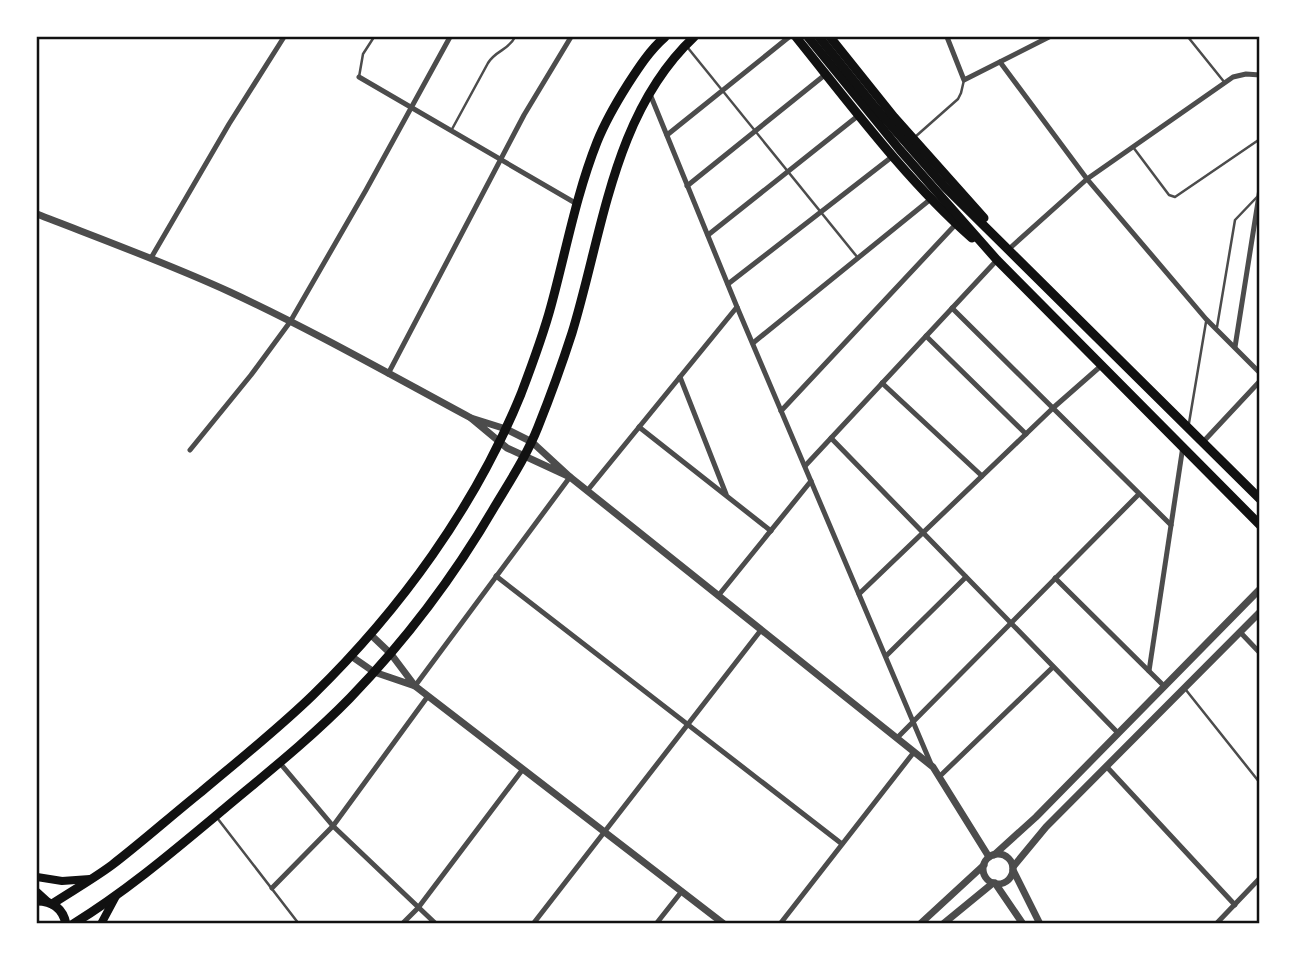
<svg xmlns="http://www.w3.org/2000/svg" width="1297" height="961" font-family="'Fira Sans Condensed',sans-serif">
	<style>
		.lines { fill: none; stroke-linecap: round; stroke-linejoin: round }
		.service { stroke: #4c4c4c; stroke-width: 2.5 }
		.minor { stroke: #4c4c4c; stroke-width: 5 }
		.tertiary { stroke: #4c4c4c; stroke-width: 7 }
		.secondary { stroke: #111; stroke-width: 8 }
		.primary { stroke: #111; stroke-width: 9 }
		.neatline { fill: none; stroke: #111; stroke-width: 2.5 }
	</style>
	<rect width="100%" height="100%" fill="#fff"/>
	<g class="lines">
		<!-- service -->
		<g class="service">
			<polyline points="1188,37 1225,83"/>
			<polyline points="688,48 858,258"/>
			<polyline points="359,77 363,54 374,37"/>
			<path d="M451,131L488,63C496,50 509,50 515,37"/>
			<polyline points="915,137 958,99 961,93 964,80"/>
			<polyline points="1133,147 1169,195 1175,197 1260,139"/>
			<polyline points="1217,327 1235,220 1257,197"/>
			<polyline points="1189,423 1206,322"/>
			<polyline points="1186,690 1260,783"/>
			<polyline points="218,819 299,924"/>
		</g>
		<!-- minor -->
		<g class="minor">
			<polyline points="947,37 964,80 1049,37"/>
			<polyline points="1000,62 1087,179 1206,319 1260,373"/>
			<polyline points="359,77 577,204"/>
			<polyline points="650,94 737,307 931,764"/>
			<polyline points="667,135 789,37"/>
			<polyline points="687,186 826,74"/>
			<polyline points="708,235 859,115"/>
			<polyline points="1009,249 1087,179 1233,77 1246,74 1260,75"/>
			<polyline points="151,258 229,124 284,37"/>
			<polyline points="728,284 893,156"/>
			<polyline points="952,308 1171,525"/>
			<polyline points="926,336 1026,434"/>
			<polyline points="753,343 932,198"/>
			<polyline points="1235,347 1260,189"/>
			<polyline points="388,374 524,115 571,37"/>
			<polyline points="680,377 726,494"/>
			<polyline points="882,383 982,476"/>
			<polyline points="781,411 956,224"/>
			<polyline points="639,427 771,531"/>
			<polyline points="831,438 1118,733"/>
			<polyline points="1203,442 1260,381"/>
			<polyline points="190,450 251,375 290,322 366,190 450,37"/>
			<polyline points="805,466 997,260"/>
			<polyline points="587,491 737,307"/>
			<polyline points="496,576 842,844"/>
			<polyline points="1055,578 1164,686"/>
			<polyline points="859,594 1053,408 1102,365"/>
			<polyline points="718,596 811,481"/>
			<polyline points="1240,632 1260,653"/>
			<polyline points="886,656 966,577"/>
			<polyline points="1149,671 1183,446"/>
			<polyline points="415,686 570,477"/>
			<polyline points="897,738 1139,494"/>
			<polyline points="279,762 333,826 436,924"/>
			<polyline points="1106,766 1235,905"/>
			<polyline points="939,777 1053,667"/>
			<polyline points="272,888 333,826 428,696"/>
			<polyline points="402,924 418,908 523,769"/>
			<polyline points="533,924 761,630"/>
			<polyline points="656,924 682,891"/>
			<polyline points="780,924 914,752"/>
			<polyline points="1216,924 1260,878"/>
		</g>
		<!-- tertiary -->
		<g class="tertiary">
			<path d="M37,214C101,239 167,263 230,292C312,330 391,375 471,418"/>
			<polygon points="471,418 506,429 532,442 570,477 507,448"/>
			<polyline points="570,477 933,767 989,857"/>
			<polyline points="351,656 374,672 415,686 391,654 370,634"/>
			<polyline points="415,686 724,924"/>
			<circle cx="998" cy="869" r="15"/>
			<polyline points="994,855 1036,817 1260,589"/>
			<polyline points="1013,867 1046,827 1260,612"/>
			<polyline points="1013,870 1040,924"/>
			<polyline points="995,883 1023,924"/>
			<polyline points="920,924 984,865"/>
			<polyline points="943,924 993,883"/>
		</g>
		<!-- secondary -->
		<g class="secondary">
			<polyline points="37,877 62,881 90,879"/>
			<polyline points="37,892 48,902"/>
			<polyline points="101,924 116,896"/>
		</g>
		<!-- primary -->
		<g class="primary">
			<path d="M796,37C850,104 907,181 972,238"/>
			<polyline points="808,37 900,150 997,260 1260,525"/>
			<polyline points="819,37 874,106 945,187 1260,499"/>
			<polyline points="830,37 894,117 984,218"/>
			<path d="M37,901C53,901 63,909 66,924"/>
			<path d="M52,904C72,891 93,879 112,865C142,842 171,816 201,792C239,760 278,729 313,695C400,610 475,507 521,394C532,365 543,336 551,306C566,251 576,195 597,142C605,122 616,103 628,84C639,67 650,50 665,37"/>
			<path d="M73,924C127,891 176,849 224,809C267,773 311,738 350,698C406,640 455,575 495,506C510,481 527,455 538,427C550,397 562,364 572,333C603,232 613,113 694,37"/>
		</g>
	</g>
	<!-- border -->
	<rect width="1297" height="961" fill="none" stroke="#ffffff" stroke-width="77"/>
	<rect x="38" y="38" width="1220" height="884" class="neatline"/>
</svg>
